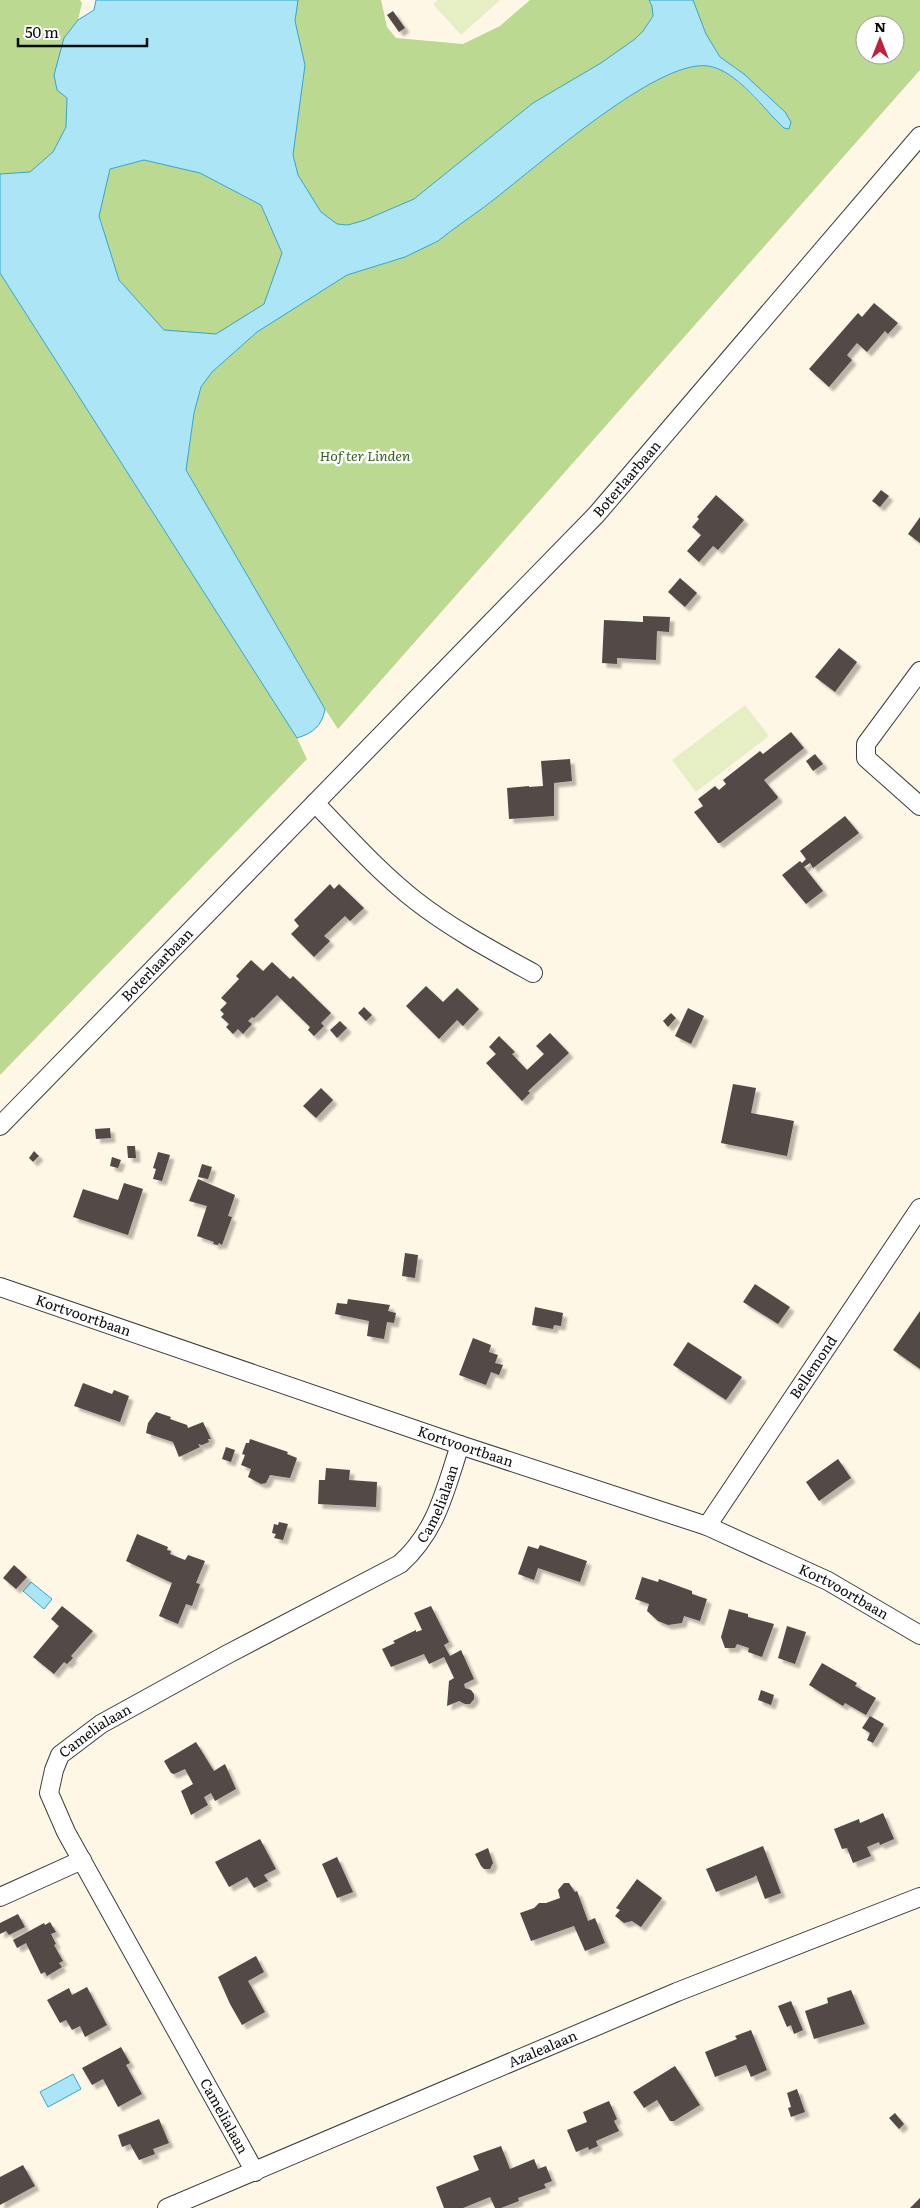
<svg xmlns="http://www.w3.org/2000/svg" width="920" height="2208" font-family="Literata,serif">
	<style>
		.forest { fill: #bbd990; fill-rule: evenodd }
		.pitch { fill: #e6efc3 }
		.water { fill: #abe5f6; stroke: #32a5ce; fill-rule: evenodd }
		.building { fill: #524946; filter: url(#shadow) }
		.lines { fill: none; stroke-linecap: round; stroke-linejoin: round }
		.street-casing { stroke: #3d3d3d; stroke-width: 20 }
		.street { stroke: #fff; stroke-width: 18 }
		.labels { text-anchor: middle; stroke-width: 5; stroke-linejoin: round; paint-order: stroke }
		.park-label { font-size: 14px; font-style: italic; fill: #33611b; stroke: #fff }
		.street-label { font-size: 14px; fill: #0a0a0a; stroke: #fff }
	</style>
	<defs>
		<filter id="shadow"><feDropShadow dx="4.5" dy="4.5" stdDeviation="1" flood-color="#0004"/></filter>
	</defs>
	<rect width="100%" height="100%" fill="#fff7e6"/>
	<!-- forest -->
	<g class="forest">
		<polygon points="0,0 80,0 82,3 78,20 64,38 57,90 67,98 66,127 53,152 30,172 0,174"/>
		<polygon points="298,0 381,0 387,27 396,38 463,44 500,26 530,0 649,0 652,6 653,15 643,31 635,39 601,63 533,103 414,199 365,220 348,225 337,224 321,212 298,175 293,155 305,65 295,21"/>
		<path d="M693,0H920V70L338,729L325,709L186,470L194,413L201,387L212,372L257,332L347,275L405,257L438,241C452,230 466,220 480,210C526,177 655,58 708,66C736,70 764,110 784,128L744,74L720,57L706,34ZM865,25H895V55H865Z"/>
		<polygon points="144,160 200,173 261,205 282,253 265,304 216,334 164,330 119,280 99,216 110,169"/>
		<polygon points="0,273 297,738 307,759 0,1075"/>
	</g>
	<!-- pitch -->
	<g class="pitch">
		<polygon points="438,0 500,0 461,35 433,4"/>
		<polygon points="745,705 769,736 696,792 672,760"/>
	</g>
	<!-- water -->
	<g class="water">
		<path d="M96,0H298L295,21L305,65L293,155L298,175L321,212L337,224L348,225L365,220L414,199L533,103L601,63L635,39L643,31L653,16L652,6L649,0H693L706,34L720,57L744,74L785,112L791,122L789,129L784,128C764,110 737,70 708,66C655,58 526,177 480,210C466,220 452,230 438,241L405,257L347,275L257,332L212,372L201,387L194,413L186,470L325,709C322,726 313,733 297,738L0,273V174L30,172L53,152L66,127L67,98L57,90L54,75L64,38L78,20L94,10ZM144,160L200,173L261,205L282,253L264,304L216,334L164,330L119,280L99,216L110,169Z"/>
		<polygon points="31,1582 52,1599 44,1609 23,1591"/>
		<polygon points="73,2074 81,2089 48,2107 40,2092"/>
	</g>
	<!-- building -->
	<g class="building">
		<polygon points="393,11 405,28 399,32 387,15"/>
		<polygon points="874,303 898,323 888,334 885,331 867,352 857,343 847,355 852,360 829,387 809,369 858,313 862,317"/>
		<polygon points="881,490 889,496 880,507 872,501"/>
		<polygon points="716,495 744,520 718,550 713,546 699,562 687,551 701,535 692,527 699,519 697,517"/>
		<polygon points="920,517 920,543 908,534"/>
		<polygon points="680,578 697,593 685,607 668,592"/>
		<polygon points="643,616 670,617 669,632 657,631 656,660 617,658 617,664 602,663 604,620 643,622"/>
		<polygon points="839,648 857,662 835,692 815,677"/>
		<polygon points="791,732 804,748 764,780 778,797 777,799 720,843 718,843 694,812 703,806 698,799 715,786 719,790 726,784 723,780 760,751 763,754"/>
		<polygon points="815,754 823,764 813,771 806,761"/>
		<polygon points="570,759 572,781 554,783 554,816 509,819 507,788 529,786 529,787 543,786 541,761"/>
		<polygon points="845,816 859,833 813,868 810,863 804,867 823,891 806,904 782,875 800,861 802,863 806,859 800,851"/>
		<polygon points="330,884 334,889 339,884 364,908 350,921 345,916 324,936 330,941 314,957 291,934 299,926 294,920"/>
		<polygon points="251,960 263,971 272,962 290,979 293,976 331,1013 321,1023 324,1026 314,1036 308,1030 310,1027 277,995 254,1018 252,1017 248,1021 252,1024 243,1034 238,1029 233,1034 226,1027 229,1024 221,1017 224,1014 220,1010 227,1003 221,998 239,979 236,976"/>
		<polygon points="426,986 443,1002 457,988 479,1009 463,1026 457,1020 439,1039 406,1006"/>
		<polygon points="364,1007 372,1015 366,1021 358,1013"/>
		<polygon points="688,1008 704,1016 691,1044 675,1036"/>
		<polygon points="671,1013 676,1018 668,1027 663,1021"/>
		<polygon points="340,1021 347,1028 337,1038 330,1030"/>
		<polygon points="550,1033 569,1053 528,1091 530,1093 522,1101 486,1063 496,1054 489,1047 499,1036 515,1052 512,1054 527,1070 544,1054 536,1046"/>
		<polygon points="733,1084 756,1088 751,1113 794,1121 787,1156 721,1143"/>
		<polygon points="321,1088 333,1100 316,1118 303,1106"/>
		<polygon points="110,1128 111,1138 96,1139 95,1129"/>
		<polygon points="127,1146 135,1146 136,1158 128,1158"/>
		<polygon points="34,1151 39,1156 33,1162 29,1158"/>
		<polygon points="158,1152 170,1155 162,1181 153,1179 156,1169 153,1168"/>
		<polygon points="112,1157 121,1160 118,1168 110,1166"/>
		<polygon points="202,1164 212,1167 208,1179 198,1177"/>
		<polygon points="198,1179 235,1195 228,1216 232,1217 222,1245 219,1243 218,1245 213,1244 214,1242 197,1236 207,1206 189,1201"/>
		<polygon points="124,1183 143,1189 128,1235 73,1217 83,1189 118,1200"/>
		<polygon points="405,1253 418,1255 415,1278 402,1276"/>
		<polygon points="755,1284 790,1307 778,1324 743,1302"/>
		<polygon points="348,1299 390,1305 388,1311 396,1313 394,1323 387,1322 384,1339 367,1336 369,1321 335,1314 337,1303 347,1304"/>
		<polygon points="535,1307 563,1313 561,1326 554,1325 553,1329 532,1325"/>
		<polygon points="920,1311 920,1369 893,1350"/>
		<polygon points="473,1338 491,1345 489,1352 498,1355 495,1363 503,1365 499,1375 491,1372 486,1385 459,1375"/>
		<polygon points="688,1342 742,1377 726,1400 673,1365"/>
		<polygon points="83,1383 112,1394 114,1390 129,1396 120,1422 74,1406"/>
		<polygon points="156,1412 171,1417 170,1419 187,1425 188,1428 203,1422 211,1439 208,1439 209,1442 202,1445 198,1444 200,1447 179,1457 173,1442 146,1433 148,1423"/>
		<polygon points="250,1439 288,1452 287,1454 297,1458 290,1478 270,1475 266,1483 261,1484 248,1477 251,1469 241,1465 245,1455 242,1454 246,1443 249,1443"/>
		<polygon points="226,1447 235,1450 231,1462 222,1459"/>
		<polygon points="838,1459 851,1478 819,1501 806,1482"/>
		<polygon points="326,1468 350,1470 349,1480 377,1482 376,1507 318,1504 319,1480 325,1480"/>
		<polygon points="279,1522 288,1524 283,1540 274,1538 276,1534 272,1533 274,1524 278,1525"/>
		<polygon points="137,1534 168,1547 167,1550 171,1551 170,1554 185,1560 188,1555 205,1561 196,1583 200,1584 192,1606 186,1604 178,1624 159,1616 172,1583 126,1561"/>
		<polygon points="540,1545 587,1561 580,1582 538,1568 534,1580 518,1574 528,1546 538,1549"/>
		<polygon points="14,1565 27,1577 16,1589 3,1578"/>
		<polygon points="642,1577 658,1582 659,1579 692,1591 692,1594 707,1599 700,1621 684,1616 682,1623 668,1625 658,1621 647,1611 649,1604 635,1599"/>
		<polygon points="62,1606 93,1631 71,1656 73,1658 67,1664 64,1662 54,1674 33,1657 59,1626 51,1619"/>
		<polygon points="431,1606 449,1642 444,1645 450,1656 461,1650 474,1679 464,1684 465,1688 471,1690 474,1694 474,1699 470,1704 465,1704 459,1701 447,1706 449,1681 454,1678 444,1657 429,1664 424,1654 391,1667 382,1649 395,1643 393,1641 416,1630 416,1632 422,1630 414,1613"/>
		<polygon points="729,1609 748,1614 748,1617 774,1624 762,1657 748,1652 749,1648 737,1644 735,1648 725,1648 721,1637"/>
		<polygon points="787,1626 806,1632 795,1664 778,1658"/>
		<polygon points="822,1663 857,1683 855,1686 876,1698 866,1715 845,1703 843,1706 809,1685"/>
		<polygon points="761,1690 774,1695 771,1705 758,1700"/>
		<polygon points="870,1716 884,1724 873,1743 867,1740 870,1733 862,1728"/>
		<polygon points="196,1742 214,1771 225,1764 236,1789 215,1801 211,1793 204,1797 208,1805 191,1815 181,1791 193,1784 185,1769 174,1774 171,1773 164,1761"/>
		<polygon points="883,1813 894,1839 880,1845 879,1842 867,1847 871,1856 853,1863 847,1848 842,1849 834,1829 859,1819 860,1823"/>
		<polygon points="260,1839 276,1869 264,1875 268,1881 254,1888 247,1877 229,1887 215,1862"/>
		<polygon points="763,1846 781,1893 765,1899 756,1875 754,1877 716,1892 706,1869"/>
		<polygon points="488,1848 493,1863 490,1869 484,1869 481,1866 475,1854"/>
		<polygon points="337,1857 353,1892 337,1898 322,1864"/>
		<polygon points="637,1879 662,1898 641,1927 632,1921 624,1923 615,1916 620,1910 616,1908"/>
		<polygon points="564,1883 569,1883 575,1892 577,1891 588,1921 595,1918 605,1943 585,1951 574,1926 531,1941 520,1913 534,1908 539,1903 546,1903 560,1898 558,1890"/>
		<polygon points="18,1914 25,1927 9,1935 6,1931 0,1934 0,1923"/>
		<polygon points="50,1922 56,1932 51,1934 56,1944 54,1945 63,1961 59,1963 62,1967 47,1976 45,1972 41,1974 26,1943 17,1948 13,1940 44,1923 45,1925"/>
		<polygon points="256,1956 264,1972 248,1981 265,2012 242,2025 230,2004 218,1977"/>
		<polygon points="87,1987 107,2025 85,2037 80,2026 72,2030 66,2020 60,2023 47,2000 69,1988 72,1995"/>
		<polygon points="851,1990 865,2024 814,2039 805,2011 828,2003 827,1998"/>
		<polygon points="791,2001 803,2030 794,2034 791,2025 787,2027 778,2006"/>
		<polygon points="751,2030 767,2070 751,2077 746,2065 715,2077 705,2052 737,2039 735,2036"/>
		<polygon points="121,2047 130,2063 126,2065 142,2094 118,2107 103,2079 92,2085 82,2068"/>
		<polygon points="675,2066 700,2105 674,2121 670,2121 657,2100 644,2108 633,2092"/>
		<polygon points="797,2089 805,2112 791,2117 788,2108 791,2107 787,2093"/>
		<polygon points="609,2101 617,2119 614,2121 619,2131 596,2141 598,2146 589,2150 588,2147 576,2152 567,2130 587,2122 583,2112"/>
		<polygon points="895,2113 904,2124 899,2129 889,2118"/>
		<polygon points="159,2119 169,2143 153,2149 155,2154 139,2160 130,2144 122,2147 118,2135"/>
		<polygon points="501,2146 510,2169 534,2159 538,2169 546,2166 552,2181 544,2184 546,2188 518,2198 519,2201 501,2208 495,2208 490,2197 463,2208 444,2208 436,2187 479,2170 473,2156"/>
		<polygon points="23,2165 35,2186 0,2205 0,2177"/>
		<polygon points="920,2198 920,2208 910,2208"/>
	</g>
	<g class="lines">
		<defs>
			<g id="street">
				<polyline points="920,671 866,744 866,758 920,806"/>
				<path d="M315,803C348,837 379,872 416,901C452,929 493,951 533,973"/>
				<path id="s1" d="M0,1126L596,515L920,136"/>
				<path id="s2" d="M0,1287L460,1445L707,1526L828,1581L920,1635"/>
				<path id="s3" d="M707,1526L920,1208"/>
				<polyline points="0,1897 82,1860"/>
				<path id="s4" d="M255,2172L66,1832L49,1793L54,1770L60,1755L101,1724L228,1654L400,1564C437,1531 445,1490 460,1445"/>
				<path id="s5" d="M167,2208L677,1992L920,1897"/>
			</g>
		</defs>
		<!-- street casing -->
		<use href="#street" class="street-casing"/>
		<!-- street -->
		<use href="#street" class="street"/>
	</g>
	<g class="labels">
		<!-- park labels -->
		<g class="park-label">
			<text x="365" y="461">Hof ter Linden</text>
		</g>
		<!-- street labels -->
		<g class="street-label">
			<text dy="5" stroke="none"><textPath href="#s1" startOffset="901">Boterlaarbaan</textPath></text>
			<text dy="5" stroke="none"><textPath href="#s1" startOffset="225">Boterlaarbaan</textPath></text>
			<text dy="5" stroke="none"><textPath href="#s2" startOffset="88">Kortvoortbaan</textPath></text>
			<text dy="5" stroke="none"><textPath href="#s3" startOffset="191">Bellemond</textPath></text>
			<text dy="5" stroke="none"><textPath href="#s2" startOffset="492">Kortvoortbaan</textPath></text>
			<text dy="5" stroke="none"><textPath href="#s4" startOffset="934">Camelialaan</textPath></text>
			<text dy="5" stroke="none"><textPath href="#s2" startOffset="898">Kortvoortbaan</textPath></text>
			<text dy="5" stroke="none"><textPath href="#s4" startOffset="514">Camelialaan</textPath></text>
			<text dy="5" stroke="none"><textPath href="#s5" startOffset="408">Azalealaan</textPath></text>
			<text transform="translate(224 2116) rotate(61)" y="5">Camelialaan</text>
		</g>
	</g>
	<!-- north arrow -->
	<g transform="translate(880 40)"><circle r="24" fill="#ffffff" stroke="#9d9d9d"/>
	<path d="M0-4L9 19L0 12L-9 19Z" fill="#ba223e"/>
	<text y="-8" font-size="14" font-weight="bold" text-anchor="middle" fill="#0a0a0a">N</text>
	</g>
	<!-- scale -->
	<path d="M18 38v8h129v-8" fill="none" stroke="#0a0a0a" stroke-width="2.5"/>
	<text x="25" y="38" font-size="15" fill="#0a0a0a" stroke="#ffffff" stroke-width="4" paint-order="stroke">50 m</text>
</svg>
